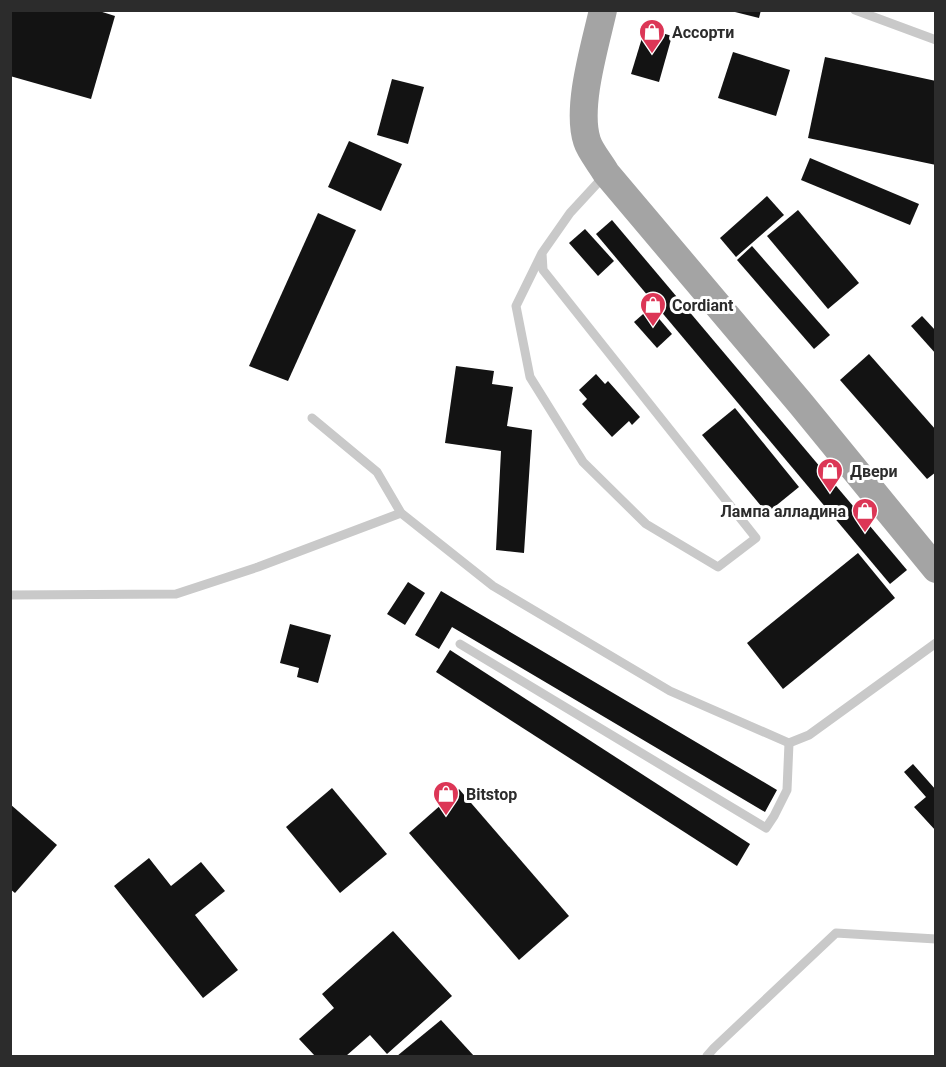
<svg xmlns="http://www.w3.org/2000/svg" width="946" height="1067" font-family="Roboto,sans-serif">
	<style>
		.building { fill: #131313 }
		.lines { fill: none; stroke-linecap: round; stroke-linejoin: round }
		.lane { stroke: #c9c9c9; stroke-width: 9 }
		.primary { stroke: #a4a4a4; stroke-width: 28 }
		.labels { text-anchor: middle; stroke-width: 6; stroke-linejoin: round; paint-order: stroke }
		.poi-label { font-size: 16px; font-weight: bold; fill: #2c2c2c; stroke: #fff; text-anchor: start }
	</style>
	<rect width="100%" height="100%" fill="#fff"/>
	<!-- building -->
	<g class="building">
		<polygon points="10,10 96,10 115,16 91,99 10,76"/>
		<polygon points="727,10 761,10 759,18"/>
		<polygon points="645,28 672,36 659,82 631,74"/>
		<polygon points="733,52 790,70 776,116 718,98"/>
		<polygon points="825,57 936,81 936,165 808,138"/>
		<polygon points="392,79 424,87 408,144 377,135"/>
		<polygon points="349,141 402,164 381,211 328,187"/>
		<polygon points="810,158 919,204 910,225 801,180"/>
		<polygon points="767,196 784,215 736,257 720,238"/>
		<polygon points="798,210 859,283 828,309 767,236"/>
		<polygon points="318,213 356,230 288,381 249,366"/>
		<polygon points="612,220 907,570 890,584 596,234"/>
		<polygon points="585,229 614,261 598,276 569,243"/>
		<polygon points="752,246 830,335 814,349 737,260"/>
		<polygon points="650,308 672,334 657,348 634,322"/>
		<polygon points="922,316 936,331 936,354 911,326"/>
		<polygon points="869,354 936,430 936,472 927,479 840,380"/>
		<polygon points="456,366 494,371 492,384 513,387 507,426 532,430 524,553 496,550 501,451 445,443"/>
		<polygon points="596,374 605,384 608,381 640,417 632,425 629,421 612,437 582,404 587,399 579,390"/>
		<polygon points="735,408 799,487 767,513 702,435"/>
		<polygon points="858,553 895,598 783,689 747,643"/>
		<polygon points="408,582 425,593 405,625 387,614"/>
		<polygon points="441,591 777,790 765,812 452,627 439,649 415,635"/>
		<polygon points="290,624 331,635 318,683 297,677 299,668 280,663"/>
		<polygon points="450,650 750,844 737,866 436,672"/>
		<polygon points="913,764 936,790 936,831 914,807 926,797 904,772"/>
		<polygon points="332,788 387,854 340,893 286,827"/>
		<polygon points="459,789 569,916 519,960 409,833"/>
		<polygon points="10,804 57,845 15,893 10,889"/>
		<polygon points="149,858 171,886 201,862 225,891 195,915 238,970 203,998 114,886"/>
		<polygon points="393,931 452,996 387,1054 370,1035 346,1056 315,1056 299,1039 334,1008 322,994"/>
		<polygon points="441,1020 474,1056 397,1056"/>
	</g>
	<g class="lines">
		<!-- lane -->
		<g class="lane">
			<polyline points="855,10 936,40"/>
			<polyline points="542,253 516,306 530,377 583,462 646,524 718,567 756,538 543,270 542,253 570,213 605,175"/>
			<polyline points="312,418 377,472 401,513 493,586 670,691 789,743 809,735 936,643"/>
			<polyline points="10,595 176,594 258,567 401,513"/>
			<polyline points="460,644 766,828 774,816 787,790 789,743"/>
			<polyline points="707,1056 714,1048 836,933 936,939"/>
		</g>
		<!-- primary -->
		<path class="primary" d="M603,10C595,46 576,107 587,141C590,151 601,164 606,173L801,404L936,569"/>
	</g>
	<!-- icons -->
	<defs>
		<symbol id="shop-pin" viewBox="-11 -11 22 30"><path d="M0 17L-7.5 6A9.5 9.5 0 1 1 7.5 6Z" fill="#dc3656" stroke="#fff"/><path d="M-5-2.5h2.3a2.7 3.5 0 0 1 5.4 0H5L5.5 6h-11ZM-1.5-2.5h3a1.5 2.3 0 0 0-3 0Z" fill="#fff"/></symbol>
	</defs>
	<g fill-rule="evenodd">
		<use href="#shop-pin" x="637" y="17" width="30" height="40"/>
		<use href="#shop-pin" x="638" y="290" width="30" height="40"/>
		<use href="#shop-pin" x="815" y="456" width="30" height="40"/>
		<use href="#shop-pin" x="850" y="496" width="30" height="40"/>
		<use href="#shop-pin" x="431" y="779" width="30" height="40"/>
	</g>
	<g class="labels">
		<!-- poi labels -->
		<g class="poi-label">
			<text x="672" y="38">Ассорти</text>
			<text x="672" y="311">Cordiant</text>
			<text x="850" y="477">Двери</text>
			<text x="846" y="517" text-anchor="end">Лампа алладина</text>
			<text x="466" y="800">Bitstop</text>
		</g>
	</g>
	<!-- border -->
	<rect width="946" height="1067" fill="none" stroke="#2c2c2c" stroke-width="24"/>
</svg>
